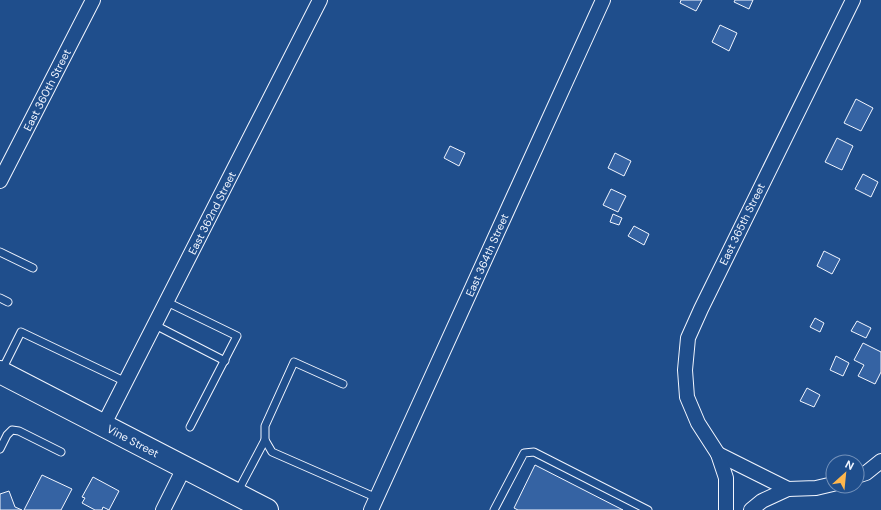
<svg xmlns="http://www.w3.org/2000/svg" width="881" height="510" font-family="'DM Sans',sans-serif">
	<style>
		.building { fill: #3563a3; stroke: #f2f6ff }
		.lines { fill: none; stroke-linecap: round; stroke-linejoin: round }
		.lane-casing { stroke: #f2f6ff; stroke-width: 9 }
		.street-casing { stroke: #f2f6ff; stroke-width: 16 }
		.primary-casing { stroke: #f2f6ff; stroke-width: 24 }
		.lane { stroke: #1f4e8c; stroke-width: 7 }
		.street { stroke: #1f4e8c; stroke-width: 14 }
		.primary { stroke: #1f4e8c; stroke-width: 22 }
		.labels { text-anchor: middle; stroke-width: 3; stroke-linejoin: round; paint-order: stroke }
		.street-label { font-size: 11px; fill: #f2f6ff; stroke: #1f4e8c }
	</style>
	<rect width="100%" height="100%" fill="#1f4e8c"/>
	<!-- building -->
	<g class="building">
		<polygon points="681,0 702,0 696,11 680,3"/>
		<polygon points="735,0 753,0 749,9 734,2"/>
		<polygon points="720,25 737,33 729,51 712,42"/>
		<polygon points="856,99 873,108 861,131 844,123"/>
		<polygon points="837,138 853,146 842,170 825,162"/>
		<polygon points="450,146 465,153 459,166 444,158"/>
		<polygon points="615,153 631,161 624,176 608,168"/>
		<polygon points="863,174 878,182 871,197 855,189"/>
		<polygon points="611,189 626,196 618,212 603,205"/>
		<polygon points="613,214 622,218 619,225 610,222"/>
		<polygon points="634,226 649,234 644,245 628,236"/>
		<polygon points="824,251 840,259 832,274 817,266"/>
		<polygon points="815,318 824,323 820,332 810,327"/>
		<polygon points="857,321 871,328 866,338 851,331"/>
		<polygon points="863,343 881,352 881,372 875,384 858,376 864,365 854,360"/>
		<polygon points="836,356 849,363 843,376 830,370"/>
		<polygon points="807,388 820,395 814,407 800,401"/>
		<polygon points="535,465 623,510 518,510 514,508"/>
		<polygon points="42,475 72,489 61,510 24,510"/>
		<polygon points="93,477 119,491 109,510 103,507 102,510 95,510 82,503 85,498 82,497"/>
		<polygon points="9,491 15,507 22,510 0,510 0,494"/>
	</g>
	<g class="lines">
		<defs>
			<g id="lane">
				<polyline points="0,252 33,268"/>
				<polyline points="0,298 8,302"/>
				<polyline points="167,302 237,336 190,427"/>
				<polyline points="155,325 225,361"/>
				<polyline points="2,370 21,332 126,382"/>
				<polyline points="343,384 294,362 265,426 265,440 272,452 377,498"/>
				<polyline points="0,449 7,435 12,430 19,431 61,452"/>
				<polyline points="238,491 265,440"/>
				<polyline points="494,510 524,453 534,452 648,510"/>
			</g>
			<g id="street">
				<polyline points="0,181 93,0"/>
				<polyline points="103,426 320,0"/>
				<polyline points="718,454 788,489"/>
				<polyline points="857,476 866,473 881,461"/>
				<polyline points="163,510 184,468"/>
				<polyline points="371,510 603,0"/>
				<polyline points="726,510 726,478 718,454 698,423 687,397 685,370 688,338 701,309 853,0"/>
				<polyline points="751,510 762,501 788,489 816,488 833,484"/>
			</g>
			<polyline id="primary" points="0,372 267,510"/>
		</defs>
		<!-- lane casing -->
		<use href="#lane" class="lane-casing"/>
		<!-- street casing -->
		<use href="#street" class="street-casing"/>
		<!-- primary casing -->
		<use href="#primary" class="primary-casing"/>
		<!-- lane -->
		<use href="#lane" class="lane"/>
		<!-- street -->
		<use href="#street" class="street"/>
		<!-- primary -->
		<use href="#primary" class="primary"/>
	</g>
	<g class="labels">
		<!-- street labels -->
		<g class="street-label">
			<text transform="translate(47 90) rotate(-63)" y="4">East 360th Street</text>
			<text transform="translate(212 213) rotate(-63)" y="4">East 362nd Street</text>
			<text transform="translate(742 224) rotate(-64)" y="4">East 365th Street</text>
			<text transform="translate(487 255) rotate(-66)" y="4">East 364th Street</text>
			<text transform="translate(133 441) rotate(28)" y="4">Vine Street</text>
		</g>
	</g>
	<!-- north arrow -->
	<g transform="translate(845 474) rotate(27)"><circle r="19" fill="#1f4e8c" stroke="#7391ba"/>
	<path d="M0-3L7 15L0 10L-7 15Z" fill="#ffb74d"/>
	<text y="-6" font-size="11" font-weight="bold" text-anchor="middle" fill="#f2f6ff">N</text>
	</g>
</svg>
